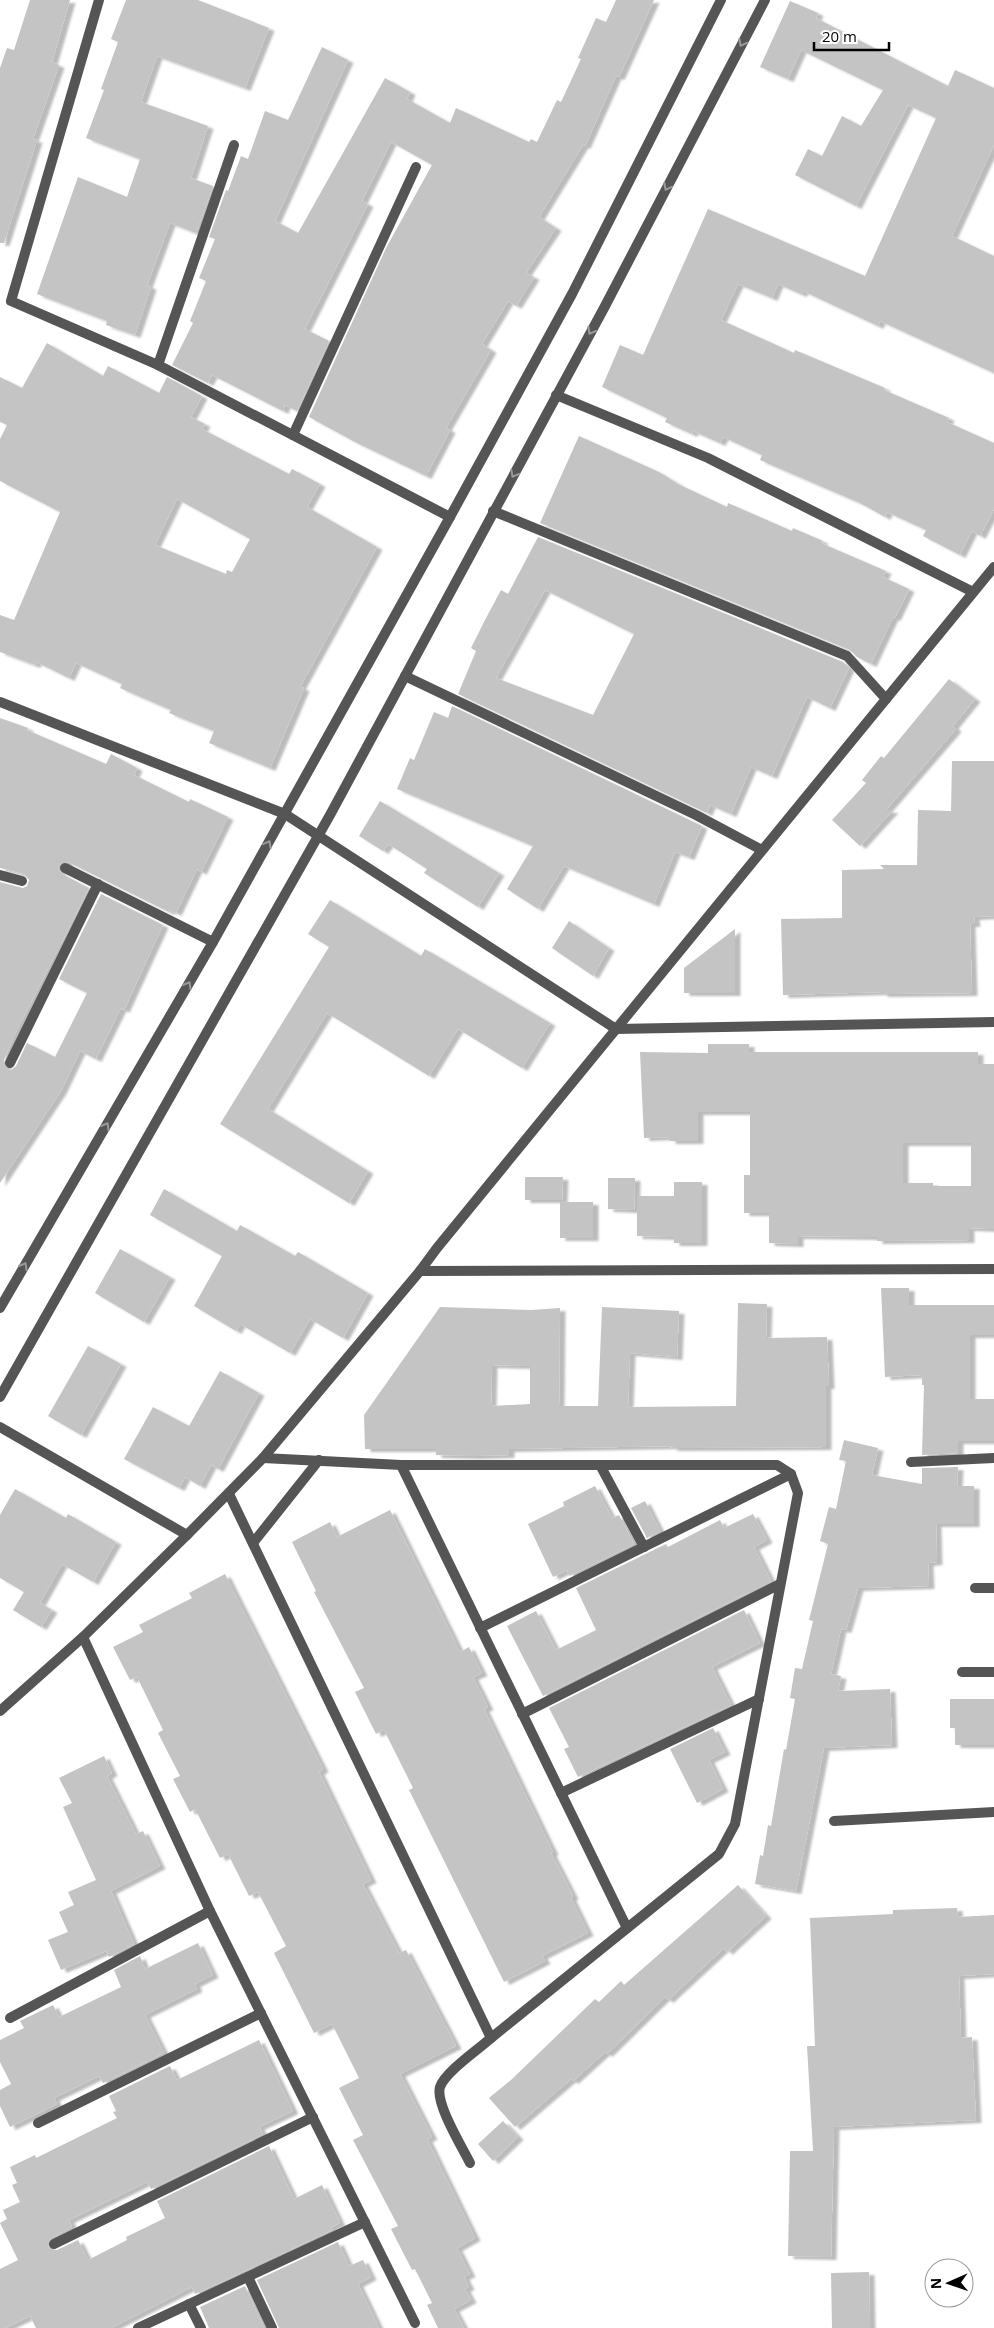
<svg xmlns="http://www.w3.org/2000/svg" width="994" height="2328" font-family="'Open Sans',sans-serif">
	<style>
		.building { fill: #c4c4c4; fill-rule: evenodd; filter: url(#shadow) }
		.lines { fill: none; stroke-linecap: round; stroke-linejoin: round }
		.minor { stroke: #555; stroke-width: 10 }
		.tertiary { stroke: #555; stroke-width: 10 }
		.oneway { stroke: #999 }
	</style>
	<defs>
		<filter id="shadow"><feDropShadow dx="5.5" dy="3" stdDeviation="1" flood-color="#0004"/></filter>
	</defs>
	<rect width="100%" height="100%" fill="#fff"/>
	<!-- building -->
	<g class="building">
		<polygon points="30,0 70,0 52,62 59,65 33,139 37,140 4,243 0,243 0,68 7,48 14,50"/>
		<polygon points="126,0 198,0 269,28 245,88 157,56 141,102 208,126 191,178 213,186 196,233 170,223 147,285 151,287 135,335 106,325 107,321 37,294 78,177 127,197 140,159 86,138 104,90 101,89 118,42 111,39"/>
		<polygon points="616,0 654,0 619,77 616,76 585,146 583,145 539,217 556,228 526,273 534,277 516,306 508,301 482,344 491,350 446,428 450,430 426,476 355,442 309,417 386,248 432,165 391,142 362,201 368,204 305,329 329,341 297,411 285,405 283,411 212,375 208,383 172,365 193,323 190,321 206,281 199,278 215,239 209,237 226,190 228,191 241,156 248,159 265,111 288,120 322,47 348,60 275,221 298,233 385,78 410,92 407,99 450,123 456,108 529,142 531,139 537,142 557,100 561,102 581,59 578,58 596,18 606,22"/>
		<polygon points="790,1 818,13 816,18 948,86 955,70 994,88 994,145 952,236 994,256 994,373 880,321 878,326 803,291 801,294 778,284 772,298 738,284 721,320 794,353 795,350 885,388 884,390 949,418 947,422 994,443 994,509 980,536 972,531 960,555 923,536 926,530 887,512 885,517 860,503 760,460 762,455 723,437 720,443 693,431 692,434 665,422 667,418 602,387 620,345 643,355 708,209 865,276 936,118 908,105 856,206 795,175 808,149 822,156 842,116 861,126 883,90 801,50 788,79 760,67"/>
		<path d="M47,343L103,376L108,366L159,393L167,377L202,396L191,417L205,424L202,429L289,474L292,469L320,484L307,507L377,547L300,687L304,688L270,768L209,743L214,731L169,713L171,710L120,688L122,684L76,663L69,678L36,662L35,665L0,652V615L14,620L60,512L0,481V439L7,425L0,422V377L22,388ZM177,499L250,539L232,572L227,570L226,574L155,545Z"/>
		<polygon points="579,436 659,472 680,485 727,507 728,503 792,531 793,528 823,541 821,543 886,571 883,577 909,589 895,618 893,617 871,664 857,657 850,650 540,523"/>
		<path d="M538,537L843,662L849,668L830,708L807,697L772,776L751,767L731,814L710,805L707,813L458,694L476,651L471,648L485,620L501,590L508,594ZM545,590L634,634L593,715L496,678Z"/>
		<polygon points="949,679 975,699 953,726 956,729 886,810 893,810 860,846 832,820 866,783 862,780 881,756 884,758"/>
		<polygon points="452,706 702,826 689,857 675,852 654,904 564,866 538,909 507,889 533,846 397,789 410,758 414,760 434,712 448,718"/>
		<polygon points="0,718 28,728 27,730 106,764 111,754 137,768 134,775 189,802 190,799 228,817 201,872 197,869 176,913 170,910 169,912 68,862 59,865 58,869 62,874 89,888 14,1036 4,1060 7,1069 11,1070 16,1066 27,1043 55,1057 87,993 59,979 101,894 163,925 124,1010 121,1008 96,1059 80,1051 61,1091 0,1183 0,882 23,888 27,886 29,880 24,874 0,868"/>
		<polygon points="952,761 994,761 994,916 974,917 975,924 970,924 972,993 882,994 882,992 783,995 781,919 842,918 842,870 884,869 880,865 917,865 918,810 951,811"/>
		<polygon points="380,801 499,873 478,907 424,873 427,869 388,844 383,851 359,836"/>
		<polygon points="330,900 421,956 425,949 550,1023 522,1068 458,1029 429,1076 327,1013 268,1109 368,1171 349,1203 220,1124 329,947 308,934"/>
		<polygon points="569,921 609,948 593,976 552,948"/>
		<polygon points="735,929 735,993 684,993 684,968"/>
		<path d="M708,1044H749V1052H978V1064H994V1229L969,1228V1240L877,1241V1237L798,1236V1244L769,1243V1213H744V1175H750V1112H698V1141H670V1137L644,1138L640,1052L708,1053ZM903,1143H971V1186H933V1183H903Z"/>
		<polygon points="525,1177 563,1177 562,1200 525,1200"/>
		<polygon points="608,1178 635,1178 634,1210 608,1209"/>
		<polygon points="674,1182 702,1182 702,1243 674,1243 674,1237 637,1236 637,1196 674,1196"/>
		<polygon points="164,1189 237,1231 240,1225 295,1256 298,1252 368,1293 343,1338 310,1319 290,1353 240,1324 236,1331 194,1306 222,1256 150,1215"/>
		<rect x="560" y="1202" width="33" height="36"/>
		<polygon points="120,1249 170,1277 144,1322 95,1293"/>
		<polygon points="881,1288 909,1288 909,1305 994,1305 994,1335 970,1335 970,1399 994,1399 994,1441 958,1441 958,1453 922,1455 924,1385 922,1385 922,1375 885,1377"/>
		<path d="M738,1303L767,1304L766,1338L827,1337L829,1386H826V1447L670,1448L674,1446L509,1449V1455L475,1456L436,1455V1449H365L364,1415L440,1307L531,1310L560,1308L559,1406H598L602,1307L679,1311L677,1357L630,1353L628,1406L631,1407L736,1406ZM492,1365L530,1366V1404L491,1406Z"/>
		<polygon points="88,1346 121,1364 81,1435 48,1416"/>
		<polygon points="220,1371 259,1393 218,1469 211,1465 200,1486 185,1477 179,1488 124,1459 153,1407 189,1426"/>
		<polygon points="844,1440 878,1448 872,1475 922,1484 922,1468 958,1467 957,1486 974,1486 974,1524 936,1524 937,1562 928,1563 929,1586 858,1588 846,1630 841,1629 831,1674 841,1676 838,1691 890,1689 892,1745 824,1748 796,1891 755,1884 760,1855 763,1856 768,1825 771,1826 784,1749 786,1750 795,1699 790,1698 795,1668 802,1669 813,1621 809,1620 828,1544 820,1541 829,1507 836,1509 846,1461 839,1460"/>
		<polygon points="595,1486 612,1518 619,1515 634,1544 569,1576 567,1570 553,1577 528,1524 564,1506 563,1502"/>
		<polygon points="15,1489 66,1518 68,1514 116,1542 93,1582 62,1564 40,1603 52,1610 41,1627 13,1610 24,1592 0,1578 0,1515"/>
		<polygon points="645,1501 660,1531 647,1538 631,1508"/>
		<polygon points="390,1510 460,1652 469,1647 482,1673 473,1677 488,1707 484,1709 553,1852 551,1853 573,1896 571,1898 588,1933 542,1956 545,1961 504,1982 409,1790 413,1788 384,1730 376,1734 355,1692 364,1688 314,1592 316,1591 292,1542 330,1522 337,1537"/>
		<polygon points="753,1514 767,1540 754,1547 771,1581 543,1696 507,1626 536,1611 556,1650 596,1630 576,1588 666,1544 668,1547 720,1520 724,1528"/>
		<polygon points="225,1574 323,1769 319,1772 371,1880 363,1884 399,1953 406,1950 456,2046 400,2074 432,2137 427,2139 475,2238 457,2248 470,2274 464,2277 469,2287 465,2289 471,2300 454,2309 464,2328 438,2328 427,2305 432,2303 415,2269 412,2270 391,2229 398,2226 353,2140 363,2135 339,2088 359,2078 332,2024 314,2033 274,1953 286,1946 258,1892 249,1896 228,1854 220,1858 195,1809 190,1812 173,1779 180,1776 158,1733 163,1730 137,1677 130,1680 113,1647 143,1632 139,1625 192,1598 189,1593"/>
		<polygon points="744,1610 760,1643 712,1667 731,1705 578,1777 564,1749 569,1747 549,1708"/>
		<polygon points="950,1699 994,1699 994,1745 955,1745 955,1728 950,1728"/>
		<polygon points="713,1728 725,1752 709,1760 723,1789 697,1803 670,1749"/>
		<polygon points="104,1756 112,1773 107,1776 136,1834 143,1831 160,1866 111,1891 134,1944 109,1957 106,1951 61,1970 48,1940 68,1932 59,1912 74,1905 68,1892 96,1880 63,1807 72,1803 59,1778"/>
		<polygon points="738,1885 766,1916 727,1952 724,1948 668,2000 665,1997 607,2054 605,2052 573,2081 571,2079 515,2127 489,2098 511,2080 595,1999 599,2002 621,1981 624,1985"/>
		<polygon points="957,1908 958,1917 994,1915 994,1974 959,1976 961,2038 972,2037 976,2120 834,2127 831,2257 788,2256 790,2151 813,2151 807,2046 815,2046 810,1918 893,1914 893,1910"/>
		<polygon points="198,1943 213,1975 195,1984 197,1989 145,2015 164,2053 103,2083 99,2076 54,2098 57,2104 10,2127 0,2106 0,2090 11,2084 0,2062 0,2040 24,2028 20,2021 53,2005 59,2017 121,1987 114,1970 140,1956 145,1969"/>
		<polygon points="259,2040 293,2111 259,2127 263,2134 151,2189 147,2182 69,2220 72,2227 51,2238 48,2247 51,2250 57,2250 78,2240 88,2260 127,2240 126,2237 165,2218 157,2201 269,2146 294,2199 322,2185 340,2223 331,2227 332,2230 195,2294 192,2287 111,2328 36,2328 30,2316 5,2328 0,2328 0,2269 18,2260 0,2223 7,2219 3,2210 20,2202 12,2185 17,2183 10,2167 35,2155 36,2158 117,2118 113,2112 116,2111 109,2096 170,2066 177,2080"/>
		<polygon points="503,2121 518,2137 493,2161 478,2144"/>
		<polygon points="338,2242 349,2266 363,2260 371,2277 358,2284 379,2328 279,2328 257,2280"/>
		<polygon points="869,2272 870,2328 832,2328 831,2273"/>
		<polygon points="245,2286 264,2328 209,2328 200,2307"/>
	</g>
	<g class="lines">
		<!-- minor -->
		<g class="minor">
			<polyline points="99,0 11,301 158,365 450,517"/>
			<polyline points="158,365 234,145"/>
			<polyline points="556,395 708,458 973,592"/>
			<polyline points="293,435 416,167"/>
			<polyline points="493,511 847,656 886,699"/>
			<polyline points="405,676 696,815 762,850"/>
			<polyline points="0,702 285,814 616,1029 994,1022"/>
			<polyline points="65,868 213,942"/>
			<polyline points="0,875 22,881"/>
			<polyline points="10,1063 98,884"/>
			<polyline points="420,1271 994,1269"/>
			<polyline points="0,1427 187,1535 263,1458 420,1271 437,1248 994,567"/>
			<polyline points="911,1462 994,1458"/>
			<polyline points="401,1465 627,1928"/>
			<polyline points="600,1465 644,1547"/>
			<polyline points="229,1494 491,2038 719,1854 735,1824 798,1493 791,1474 777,1465 401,1465 263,1458"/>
			<polyline points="253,1543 319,1460"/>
			<polyline points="975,1588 994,1588"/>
			<polyline points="480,1628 791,1474"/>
			<polyline points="83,1637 210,1911 415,2323"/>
			<polyline points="962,1672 994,1672"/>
			<polyline points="0,1711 83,1637 187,1535"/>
			<polyline points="522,1714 780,1584"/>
			<polyline points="561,1793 759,1699"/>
			<polyline points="834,1821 994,1812"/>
			<polyline points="10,2018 210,1911"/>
			<polyline points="38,2123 261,2013"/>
			<path d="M470,2163C462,2147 435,2103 440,2087C445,2072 479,2049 491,2038"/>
			<polyline points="54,2244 313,2117"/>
			<polyline points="248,2277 272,2328"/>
			<polyline points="189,2304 201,2328"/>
			<polyline points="138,2328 365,2222"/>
		</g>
		<!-- tertiary -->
		<g class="tertiary">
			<polyline points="0,1308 213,942 450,517 572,294 721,0"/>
			<polyline points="0,1397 330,815 604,308 765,0"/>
		</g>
	</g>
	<!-- one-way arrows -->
	<defs><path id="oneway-chevron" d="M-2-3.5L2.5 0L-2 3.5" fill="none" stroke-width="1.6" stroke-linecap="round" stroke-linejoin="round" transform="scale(1.25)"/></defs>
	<g class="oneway">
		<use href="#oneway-chevron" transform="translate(742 43) rotate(118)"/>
		<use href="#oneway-chevron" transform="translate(667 187) rotate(118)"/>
		<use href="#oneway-chevron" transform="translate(591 331) rotate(119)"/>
		<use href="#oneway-chevron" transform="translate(514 474) rotate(118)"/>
		<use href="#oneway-chevron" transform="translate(268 844) rotate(-61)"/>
		<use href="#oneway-chevron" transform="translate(188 985) rotate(-60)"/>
		<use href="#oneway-chevron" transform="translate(106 1126) rotate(-60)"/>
		<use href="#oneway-chevron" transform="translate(24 1266) rotate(-60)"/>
	</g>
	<!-- north arrow -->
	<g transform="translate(949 2283) rotate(268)"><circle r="24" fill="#ffffff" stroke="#999999"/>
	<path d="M0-4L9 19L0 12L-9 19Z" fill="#000000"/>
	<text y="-8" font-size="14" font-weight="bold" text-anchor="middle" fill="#000000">N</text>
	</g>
	<!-- scale -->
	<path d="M814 42v8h75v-8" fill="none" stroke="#000000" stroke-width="2.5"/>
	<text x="822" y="42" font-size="15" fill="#000000" stroke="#ffffff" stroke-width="4" paint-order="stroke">20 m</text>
</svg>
